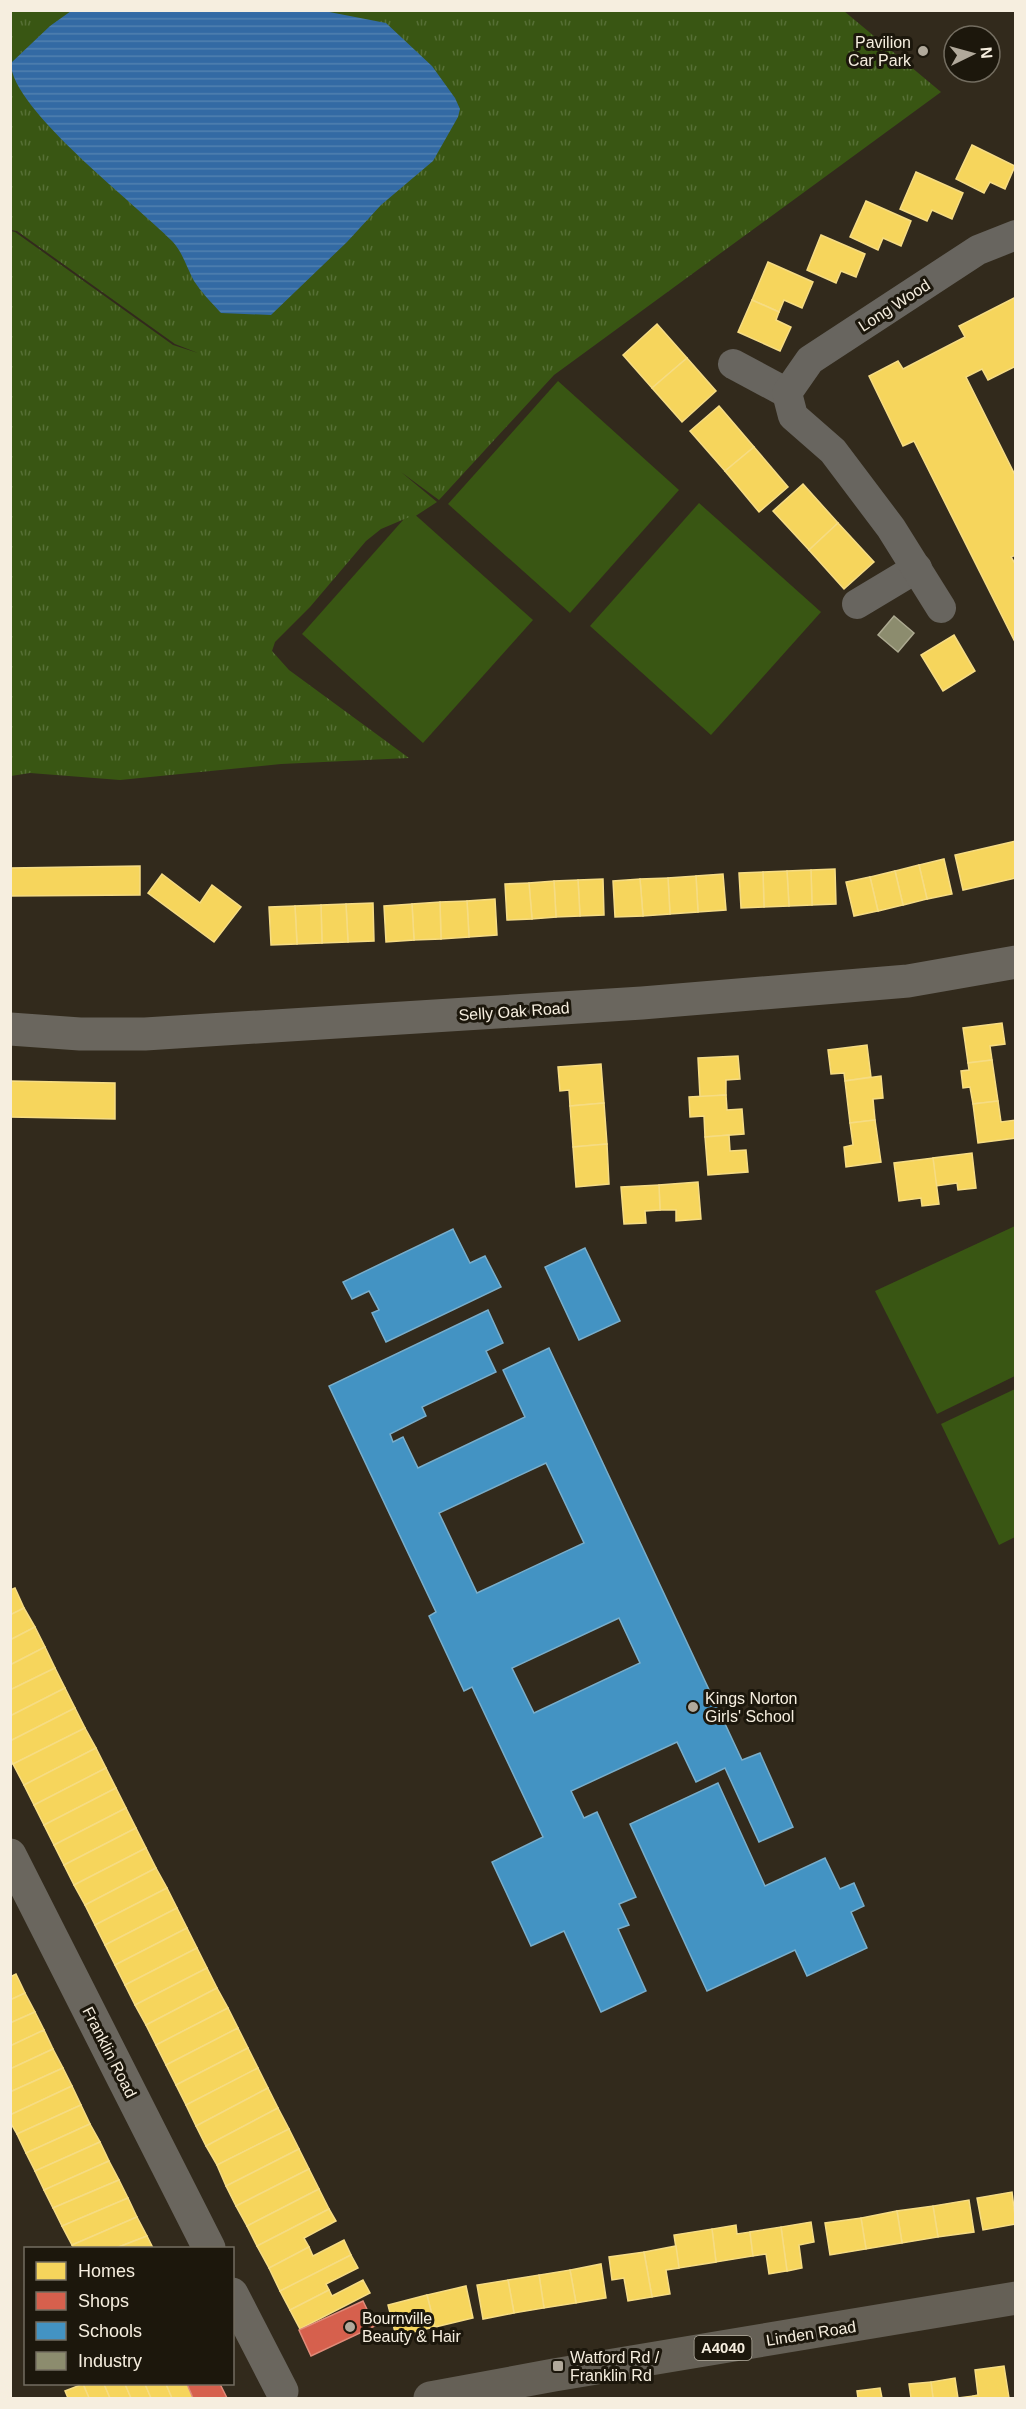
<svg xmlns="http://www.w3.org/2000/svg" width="1026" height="2409" font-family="Arial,sans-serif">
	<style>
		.grass { fill: #395613 }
		.park { fill: url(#park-tufts) }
		.water { fill: url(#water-rules) }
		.homes { fill: #f6d55c; stroke: #f6dc83; stroke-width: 1.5 }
		.shops { fill: #d6604d; stroke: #e08b79; stroke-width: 1.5 }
		.schools { fill: #4393c3; stroke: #79aecb; stroke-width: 1.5; fill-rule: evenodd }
		.industry { fill: #8c8c6e; stroke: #aca990; stroke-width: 1.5 }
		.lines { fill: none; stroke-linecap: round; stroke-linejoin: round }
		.street { stroke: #68655f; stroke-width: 30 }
		.secondary { stroke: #6a665e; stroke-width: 33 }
		.highway { stroke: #656056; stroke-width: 33 }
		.poi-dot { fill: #b1a99b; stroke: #1c170c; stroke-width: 2 }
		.labels { text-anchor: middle; stroke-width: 6; stroke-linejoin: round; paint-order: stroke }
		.shield { fill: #1c170c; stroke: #b5aea0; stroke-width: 1.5 }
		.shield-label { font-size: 15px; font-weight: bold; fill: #f6eedf }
		.poi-label { font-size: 16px; fill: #f6eedf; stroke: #1c170c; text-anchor: start }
		.street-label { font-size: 16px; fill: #f6eedf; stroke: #1c170c }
	</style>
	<defs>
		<pattern id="park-tufts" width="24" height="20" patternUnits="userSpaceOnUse" patternTransform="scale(1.5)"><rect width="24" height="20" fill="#395613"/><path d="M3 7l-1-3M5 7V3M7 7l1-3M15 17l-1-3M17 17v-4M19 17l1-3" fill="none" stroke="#566f35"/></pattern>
		<pattern id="water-rules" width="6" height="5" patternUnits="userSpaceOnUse" patternTransform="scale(1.5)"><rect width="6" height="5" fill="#336aa4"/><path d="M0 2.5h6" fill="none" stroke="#5180b0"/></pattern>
	</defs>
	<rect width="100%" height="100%" fill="#322a1c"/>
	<!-- grass -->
	<g class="grass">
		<polygon points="558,381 679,490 570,613 448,504"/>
		<polygon points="699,503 821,612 711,735 590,626"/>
		<polygon points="411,511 533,620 423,743 302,634"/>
		<polygon points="1015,1226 1015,1376 937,1414 875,1291"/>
		<polygon points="1015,1389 1015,1537 999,1545 941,1424"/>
	</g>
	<!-- park -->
	<polygon class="park" points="11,11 844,11 941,92 554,375 439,500 401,472 437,502 414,517 407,518 381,529 366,541 310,607 275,642 272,651 289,670 409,758 281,764 120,780 30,773 11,776 11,231 15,232 173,345 198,353 175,344 17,231 11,230"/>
	<!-- water -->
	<path class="water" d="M71,11L319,10L386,23L432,66L455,98L460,109L458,117L433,161L381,205L347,242L271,315L221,313C212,303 201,292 194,281C187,268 182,251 172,241C137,205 10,108 11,63L50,26Z"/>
	<!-- homes -->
	<g class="homes">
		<polygon points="972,145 1015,166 1005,189 990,182 984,193 956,179"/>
		<polygon points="916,172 963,193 952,219 932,210 927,221 900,209"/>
		<polygon points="866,201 911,221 901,246 883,238 878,250 850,237"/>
		<polygon points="821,235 865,254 856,277 841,271 836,283 807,270"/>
		<polygon points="768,262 813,282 802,308 784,300 779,312 752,300"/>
		<polygon points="1016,297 1016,366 988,380 982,369 966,377 1016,477 1016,555 1011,557 1016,565 1016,644 914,441 903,446 869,376 898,361 903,369 965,337 959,326"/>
		<polygon points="752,300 779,312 776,320 791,327 780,351 738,332"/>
		<polygon points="657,324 687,358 652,388 623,355"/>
		<polygon points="687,358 716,391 682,422 652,388"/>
		<polygon points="719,406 754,447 725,471 690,431"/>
		<polygon points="754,447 788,487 759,512 725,471"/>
		<polygon points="803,484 838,523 809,550 773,511"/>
		<polygon points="838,523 874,562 844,589 809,550"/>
		<polygon points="954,635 975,671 943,691 921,655"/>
		<polygon points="1016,841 1016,878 963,890 955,855"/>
		<polygon points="944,859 952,894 927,899 919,865"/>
		<polygon points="919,865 927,899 903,905 895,871"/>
		<polygon points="140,866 140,895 10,896 10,868"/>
		<polygon points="835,869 836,904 812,905 811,870"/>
		<polygon points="811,870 812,905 789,906 787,871"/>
		<polygon points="787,871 789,906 764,907 763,872"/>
		<polygon points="895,871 903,905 878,911 870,877"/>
		<polygon points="763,872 764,907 741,908 739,873"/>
		<polygon points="162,874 200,903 212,885 241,907 214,942 148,893"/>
		<polygon points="723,874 726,910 698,912 696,876"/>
		<polygon points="696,876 698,912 670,914 668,878"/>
		<polygon points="870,877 878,911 854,916 846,882"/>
		<polygon points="668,878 670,914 643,916 640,879"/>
		<polygon points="603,879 604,915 580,916 578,880"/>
		<polygon points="640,879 643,916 615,917 613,881"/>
		<polygon points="578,880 580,916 556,917 554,881"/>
		<polygon points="554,881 556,917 532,919 529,883"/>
		<polygon points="529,883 532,919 507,920 505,884"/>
		<polygon points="495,899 497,935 469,937 467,901"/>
		<polygon points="467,901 469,937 441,939 440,902"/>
		<polygon points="440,902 441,939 414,940 412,904"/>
		<polygon points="373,903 374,941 348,942 346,904"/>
		<polygon points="346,904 348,942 322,943 321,905"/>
		<polygon points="412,904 414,940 386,942 384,906"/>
		<polygon points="321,905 322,943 297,944 295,906"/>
		<polygon points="295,906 297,944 271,945 269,907"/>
		<polygon points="1002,1023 1005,1044 990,1046 992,1060 968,1063 963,1028"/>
		<polygon points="867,1045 871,1077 845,1081 844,1073 831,1074 828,1050"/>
		<polygon points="738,1056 740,1079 726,1080 726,1095 700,1097 698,1058"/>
		<polygon points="992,1060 998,1101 973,1104 970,1087 963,1088 961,1071 969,1070 968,1063"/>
		<polygon points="601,1064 604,1103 570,1106 569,1090 560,1091 558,1067"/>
		<polygon points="881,1076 883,1098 873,1099 875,1120 850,1123 845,1081"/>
		<polygon points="10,1081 115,1083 115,1119 10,1117"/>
		<polygon points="726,1095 727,1110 742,1109 744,1134 705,1137 704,1116 690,1117 689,1097"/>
		<polygon points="998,1101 1001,1122 1016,1120 1016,1138 978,1143 973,1104"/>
		<polygon points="604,1103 607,1144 573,1147 570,1106"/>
		<polygon points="875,1120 881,1162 846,1167 844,1147 853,1145 850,1123"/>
		<polygon points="729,1135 730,1151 746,1150 748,1172 708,1175 705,1137"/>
		<polygon points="607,1144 609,1184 576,1187 573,1147"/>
		<polygon points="972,1153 976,1188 958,1190 957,1183 936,1186 933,1158"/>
		<polygon points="933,1158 939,1204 922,1206 921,1198 899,1201 894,1163"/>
		<polygon points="698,1182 701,1219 676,1221 676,1210 660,1210 659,1185"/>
		<polygon points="659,1185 660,1210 645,1211 646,1223 624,1224 621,1187"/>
		<polygon points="15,1588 24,1608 10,1615 10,1590"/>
		<polygon points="24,1608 35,1627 10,1640 10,1615"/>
		<polygon points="35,1627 45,1647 10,1665 10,1640"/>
		<polygon points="45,1647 55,1668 10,1690 10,1665"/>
		<polygon points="55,1668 65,1688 10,1716 10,1690"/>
		<polygon points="65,1688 75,1708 10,1741 10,1716"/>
		<polygon points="75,1708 85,1728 13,1764 10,1759 10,1741"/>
		<polygon points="85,1728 96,1748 24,1785 13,1764"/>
		<polygon points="96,1748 106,1768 34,1805 24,1785"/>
		<polygon points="106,1768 116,1788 44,1825 34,1805"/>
		<polygon points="116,1788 126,1808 54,1845 44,1825"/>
		<polygon points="126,1808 136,1828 64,1865 54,1845"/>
		<polygon points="136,1828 146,1848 74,1885 64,1865"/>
		<polygon points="146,1848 156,1868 85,1905 74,1885"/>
		<polygon points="156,1868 167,1888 95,1925 85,1905"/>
		<polygon points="167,1888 177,1908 105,1945 95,1925"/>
		<polygon points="177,1908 187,1928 115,1965 105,1945"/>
		<polygon points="187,1928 197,1948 125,1985 115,1965"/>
		<polygon points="197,1948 207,1968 135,2005 125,1985"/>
		<polygon points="207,1968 217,1988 146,2025 135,2005"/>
		<polygon points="16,1974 25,1993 10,2000 10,1977"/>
		<polygon points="217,1988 228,2008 156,2045 146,2025"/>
		<polygon points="25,1993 35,2012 10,2023 10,2000"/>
		<polygon points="228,2008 238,2028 166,2065 156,2045"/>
		<polygon points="35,2012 44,2030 10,2046 10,2023"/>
		<polygon points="238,2028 248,2048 176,2085 166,2065"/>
		<polygon points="44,2030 53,2049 10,2069 10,2046"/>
		<polygon points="248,2048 258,2068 186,2105 176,2085"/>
		<polygon points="53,2049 63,2068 10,2092 10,2069"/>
		<polygon points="63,2068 72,2086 10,2115 10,2092"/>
		<polygon points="258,2068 268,2088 196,2126 186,2105"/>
		<polygon points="72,2086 81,2105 17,2134 10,2122 10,2115"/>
		<polygon points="268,2088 278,2108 206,2146 196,2126"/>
		<polygon points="81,2105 90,2124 26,2153 17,2134"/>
		<polygon points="278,2108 289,2129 217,2165 206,2146"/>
		<polygon points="90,2124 100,2142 35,2171 26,2153"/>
		<polygon points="289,2129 299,2149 226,2186 217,2165"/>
		<polygon points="100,2142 109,2161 44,2190 35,2171"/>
		<polygon points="299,2149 309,2169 236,2206 226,2186"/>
		<polygon points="109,2161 119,2180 53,2208 44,2190"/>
		<polygon points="309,2169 319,2189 247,2226 236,2206"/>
		<polygon points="119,2180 128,2198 62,2226 53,2208"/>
		<polygon points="319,2189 329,2209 257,2246 247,2226"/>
		<polygon points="1012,2192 1016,2224 983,2230 977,2198"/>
		<polygon points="128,2198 137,2217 72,2245 62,2226"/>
		<polygon points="969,2200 974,2232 938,2237 933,2206"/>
		<polygon points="933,2206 938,2237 902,2243 897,2211"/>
		<polygon points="329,2209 336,2221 304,2238 309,2247 269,2268 257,2246"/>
		<polygon points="897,2211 902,2243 866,2249 861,2218"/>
		<polygon points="137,2217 147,2236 116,2248 74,2248 72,2245"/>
		<polygon points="861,2218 866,2249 830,2255 825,2223"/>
		<polygon points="811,2222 814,2242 799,2245 802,2268 787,2271 781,2227"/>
		<polygon points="736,2225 737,2234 750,2232 753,2256 716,2262 712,2229"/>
		<polygon points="781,2227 787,2271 769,2274 766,2254 753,2256 750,2232"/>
		<polygon points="712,2229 716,2262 679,2268 674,2235"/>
		<polygon points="147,2236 153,2248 116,2248"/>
		<polygon points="344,2240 351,2255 280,2291 269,2268 309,2247 313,2256"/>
		<polygon points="676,2246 679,2268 666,2270 670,2294 652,2297 644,2252"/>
		<polygon points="644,2252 652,2297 628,2301 624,2278 612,2280 609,2257"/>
		<polygon points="351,2255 358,2268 326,2284 329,2290 290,2310 280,2291"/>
		<polygon points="601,2264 606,2298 576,2303 570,2270"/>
		<polygon points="570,2270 576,2303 544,2308 539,2275"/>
		<polygon points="539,2275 544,2308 514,2313 508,2280"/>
		<polygon points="363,2280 370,2293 300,2329 290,2310 329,2290 332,2296"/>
		<polygon points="508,2280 514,2313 483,2319 477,2285"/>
		<polygon points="466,2286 473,2318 435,2327 427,2295"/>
		<polygon points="427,2295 435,2327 396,2336 388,2305"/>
		<polygon points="1004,2366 1009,2398 973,2398 973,2396 978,2395 975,2370"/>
		<polygon points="955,2378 958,2398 973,2396 973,2398 933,2398 931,2382"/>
		<polygon points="931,2382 933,2398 911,2398 909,2384"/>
		<polygon points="83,2384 104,2384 110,2398 89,2398"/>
		<polygon points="83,2384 89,2398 68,2398 65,2391"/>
		<polygon points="104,2384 125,2384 131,2398 110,2398"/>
		<polygon points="125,2384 145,2384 151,2398 131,2398"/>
		<polygon points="145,2384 166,2384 172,2398 151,2398"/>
		<polygon points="166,2384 187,2384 193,2398 172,2398"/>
		<polygon points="880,2388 882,2398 858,2398 857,2391"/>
	</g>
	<!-- shops -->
	<g class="shops">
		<polygon points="363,2301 375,2326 311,2356 299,2330"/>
		<polygon points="187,2384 220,2384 227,2398 193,2398"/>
	</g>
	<!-- schools -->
	<g class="schools">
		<polygon points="453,1229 470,1263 485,1256 501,1287 386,1342 372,1313 379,1310 369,1291 352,1299 343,1282"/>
		<polygon points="585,1248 620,1321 579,1340 545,1267"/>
		<path d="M488,1310L503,1343L486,1351L496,1372L422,1407L426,1416L390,1434L393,1442L403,1437L418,1468L525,1417L503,1370L549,1348L742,1760L760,1753L793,1827L759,1842L725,1768L696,1782L677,1742L571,1791L584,1818L597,1812L636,1897L619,1904L629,1925L618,1929L646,1991L601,2012L564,1931L531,1946L492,1862L543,1837L472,1687L464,1691L429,1616L436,1612L329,1386ZM546,1463L584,1543L477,1593L439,1513ZM619,1618L640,1663L534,1713L512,1668Z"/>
		<polygon points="718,1783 765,1886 825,1858 840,1889 854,1883 864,1906 851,1912 867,1948 807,1976 795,1950 707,1991 630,1824"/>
	</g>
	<!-- industry -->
	<polygon class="industry" points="894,616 914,633 898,652 878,635"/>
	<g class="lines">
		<!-- street -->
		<g class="street">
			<polyline points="733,364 787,393"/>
			<polyline points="857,604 917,568"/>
			<polyline points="941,608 891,528 833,451 793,416 787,393 810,360 978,250 1016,235"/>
		</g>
		<!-- secondary -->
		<g class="secondary">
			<polyline points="10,1029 80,1034 145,1034 642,1003 908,981 1016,962"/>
			<polyline points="10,1855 209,2248"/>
			<polyline points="232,2294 282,2391"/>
		</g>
		<!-- highway -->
		<polyline class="highway" points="430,2398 554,2375 1016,2298"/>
	</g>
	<!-- markers -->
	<g class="poi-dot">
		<circle cx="923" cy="51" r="6"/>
		<circle cx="693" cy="1707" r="6"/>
		<circle cx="350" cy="2327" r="6"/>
		<rect x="552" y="2360" width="12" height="12" rx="3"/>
	</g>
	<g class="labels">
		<!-- shield labels -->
		<rect class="shield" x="694.5" y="2336" width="57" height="24" rx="4.5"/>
		<g class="shield-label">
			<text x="723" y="2353">A4040</text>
		</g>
		<!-- poi labels -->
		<g class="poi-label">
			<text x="911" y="48" text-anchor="end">Pavilion<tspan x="911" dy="18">Car Park</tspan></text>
			<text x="705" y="1704">Kings Norton<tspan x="705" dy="18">Girls' School</tspan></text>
			<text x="362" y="2324">Bournville<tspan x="362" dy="18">Beauty &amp; Hair</tspan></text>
			<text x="570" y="2363">Watford Rd /<tspan x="570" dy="18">Franklin Rd</tspan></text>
		</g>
		<!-- street labels -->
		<g class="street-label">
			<text transform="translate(894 305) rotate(-33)" y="6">Long Wood</text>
			<text transform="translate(514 1011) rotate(-4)" y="6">Selly Oak Road</text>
			<text transform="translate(110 2052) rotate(63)" y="6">Franklin Road</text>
			<text transform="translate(811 2333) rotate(-9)" y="6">Linden Road</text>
		</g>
	</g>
	<!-- border -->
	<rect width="1026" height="2409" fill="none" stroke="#f6eedf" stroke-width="24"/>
	<!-- legend -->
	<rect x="24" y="2247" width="210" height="138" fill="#1c170c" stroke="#736d60" stroke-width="1.5"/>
	<rect x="36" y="2262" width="30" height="18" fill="#f6d55c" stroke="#736d60" stroke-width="1.5"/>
	<text x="78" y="2277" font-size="18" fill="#f6eedf">Homes</text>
	<rect x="36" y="2292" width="30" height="18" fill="#d6604d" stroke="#736d60" stroke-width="1.5"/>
	<text x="78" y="2307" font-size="18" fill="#f6eedf">Shops</text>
	<rect x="36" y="2322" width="30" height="18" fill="#4393c3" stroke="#736d60" stroke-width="1.5"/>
	<text x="78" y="2337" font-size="18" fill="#f6eedf">Schools</text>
	<rect x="36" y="2352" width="30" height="18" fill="#8c8c6e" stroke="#736d60" stroke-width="1.5"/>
	<text x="78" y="2367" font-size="18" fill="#f6eedf">Industry</text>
	<!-- north arrow -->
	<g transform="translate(972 54) rotate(85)"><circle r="28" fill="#1c170c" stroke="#736d60" stroke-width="1.5"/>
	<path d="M0-4.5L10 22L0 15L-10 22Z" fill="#b1a99b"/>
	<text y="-9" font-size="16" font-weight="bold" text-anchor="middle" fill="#f6eedf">N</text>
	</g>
</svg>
